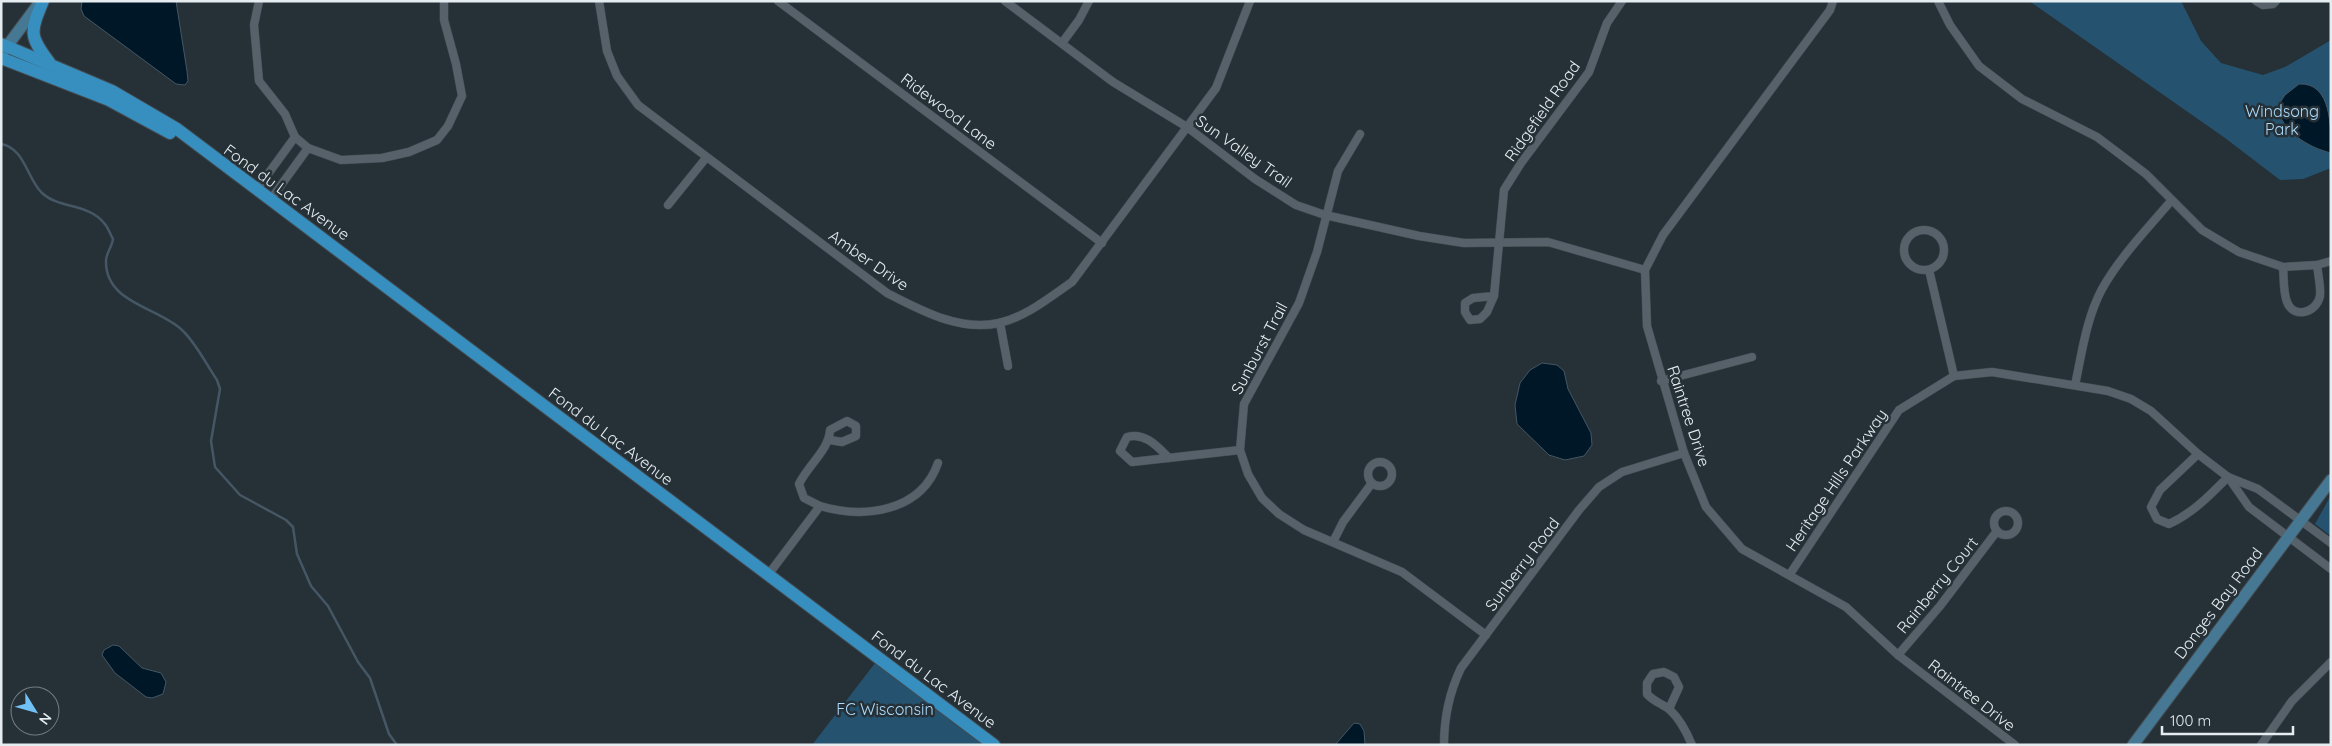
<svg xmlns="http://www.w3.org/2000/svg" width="2332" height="746" font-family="Quicksand,sans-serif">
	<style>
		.green { fill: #25526e }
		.water { fill: #001728; stroke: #455764 }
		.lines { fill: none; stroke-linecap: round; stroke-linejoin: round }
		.stream { stroke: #455764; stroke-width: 2.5 }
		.street-casing { stroke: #434b51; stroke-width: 9 }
		.secondary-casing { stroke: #434b51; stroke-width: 13 }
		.primary-casing { stroke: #434b51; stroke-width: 14 }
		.street { stroke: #566169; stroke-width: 8 }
		.secondary { stroke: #467893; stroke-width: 11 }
		.primary { stroke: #368fbe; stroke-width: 12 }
		.labels { text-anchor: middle; stroke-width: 5; stroke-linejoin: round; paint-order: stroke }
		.street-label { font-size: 16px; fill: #e6edf1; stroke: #263037 }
		.park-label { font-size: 16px; fill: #abdafb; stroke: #263037 }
	</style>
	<rect width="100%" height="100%" fill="#263037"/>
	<!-- green -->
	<g class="green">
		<polygon points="2029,1 2181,1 2201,41 2221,63 2263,75 2285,67 2331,40 2331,168 2303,179 2280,180 2225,138"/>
		<polygon points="2331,495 2331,536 2315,524"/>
		<polygon points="879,658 994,745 812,745"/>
	</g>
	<!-- water -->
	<g class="water">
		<polygon points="82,1 176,1 187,71 188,81 185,85 176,84 84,16 81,9"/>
		<path d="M2299,84C2332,82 2331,128 2331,153C2307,147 2282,131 2277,107L2285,95Z"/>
		<polygon points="1542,363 1557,365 1564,371 1568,389 1591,433 1592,445 1584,456 1565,460 1549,455 1517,424 1515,405 1520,383 1530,370"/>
		<polygon points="113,645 119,646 142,668 161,673 166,682 163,694 152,698 146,697 115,673 102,655 104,650"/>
		<polygon points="1354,723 1360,724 1364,731 1365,745 1335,745"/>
	</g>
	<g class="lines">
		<!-- stream -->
		<path class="stream" d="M1,144C25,148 27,179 42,193C59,209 88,203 104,223C108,227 110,234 113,239C112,247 106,253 106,261C105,303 158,307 182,330C196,343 206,364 217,380L220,389L211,441L215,467L240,495L286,520L293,527L297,554L311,586L328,606L358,662L370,678L389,734L397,745"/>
		<defs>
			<g id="street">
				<polyline points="259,1 254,25 259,81 285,114 295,137 308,148 341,160 382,158 409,152 437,140 448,126 462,96 456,64 444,20 444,1"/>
				<path d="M599,1L607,51L617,76L638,105L887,293C920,310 960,332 999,323C1026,317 1050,297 1072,282L1216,88L1250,1"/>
				<polyline points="778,1 1102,243"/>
				<polyline points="1005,1 1113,82 1187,127 1255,179 1296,205 1325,215 1419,236 1464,243 1548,242 1645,270"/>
				<polyline points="1833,1 1830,10 1663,235 1645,270 1647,326 1684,453 1706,507 1742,549 1846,607 1898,655 2015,745"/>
				<polyline points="1938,1 1950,25 1979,66 2022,99 2097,137 2146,174 2202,230 2239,252 2283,267 2317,265 2331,261"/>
				<polyline points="2256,1 2263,5 2273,4 2276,1"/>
				<polyline points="1062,43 1079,20 1089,1"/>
				<polyline points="1360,134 1338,171 1317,252 1299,303 1244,404 1240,450 1248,474 1262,498 1279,514 1304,530 1402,572 1486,635"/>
				<polyline points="257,189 295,137"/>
				<polyline points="271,199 308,148"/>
				<polyline points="668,205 706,158"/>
				<circle cx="1924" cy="250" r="20"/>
				<path d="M2283,267C2284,278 2283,292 2287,302C2294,320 2317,312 2320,296C2321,287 2318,274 2317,265"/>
				<polyline points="1929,270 1954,376"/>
				<polyline points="1494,296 1473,298 1465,303 1465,312 1470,320 1480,319 1487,312 1494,296 1504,190 1521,163 1589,72 1607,23 1622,1"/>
				<polyline points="1000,323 1008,366"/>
				<polyline points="1661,381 1752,357"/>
				<path d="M2075,385C2082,353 2086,319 2102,289C2120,257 2147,229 2171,201"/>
				<path d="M2198,454L2160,490L2151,507L2157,519L2169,524C2193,513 2210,495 2228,477"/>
				<path d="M1169,458C1157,446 1145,432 1127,437L1120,451L1132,462L1240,450"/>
				<circle cx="1380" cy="474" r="12"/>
				<polyline points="2228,477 2249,507 2331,569"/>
				<path d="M820,506L804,498L799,484C808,465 829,450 830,430L847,421L856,426V436L842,442L830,440"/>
				<circle cx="2006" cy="523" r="12"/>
				<polyline points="1333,542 1343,522 1372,483"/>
				<polyline points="1790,574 1899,410 1954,376 1992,372 2108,391 2131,399 2151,411 2198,454 2228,477 2258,489 2331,543"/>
				<path d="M768,575L820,506C864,519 921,512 938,463"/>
				<polyline points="1898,655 1940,606 1997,531"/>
				<path d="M1669,709L1679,687L1674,677L1664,672L1653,674L1647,683V694C1654,702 1663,704 1670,710C1680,719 1687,733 1692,745"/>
				<path d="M1444,745C1444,717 1449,693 1461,668L1579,510L1599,487L1622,472L1684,453"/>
				<polyline points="2261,745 2292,701 2331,662"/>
			</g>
			<g id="secondary">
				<polyline points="2,53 40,2"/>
				<polyline points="2133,745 2331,480"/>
			</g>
			<g id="primary">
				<path d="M43,1C30,32 29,36 49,62"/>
				<polyline points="1,44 112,91 177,129 994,745"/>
				<polyline points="1,58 109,100 170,133"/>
			</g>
		</defs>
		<!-- street casing -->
		<use href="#street" class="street-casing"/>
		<!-- secondary casing -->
		<use href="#secondary" class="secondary-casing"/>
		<!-- primary casing -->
		<use href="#primary" class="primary-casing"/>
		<!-- street -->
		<use href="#street" class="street"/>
		<!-- secondary -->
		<use href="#secondary" class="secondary"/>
		<!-- primary -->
		<use href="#primary" class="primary"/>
	</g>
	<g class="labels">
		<!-- street labels -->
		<g class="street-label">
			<text transform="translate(949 111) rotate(37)" y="6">Ridewood Lane</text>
			<text transform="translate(1542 111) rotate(-55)" y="6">Ridgefield Road</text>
			<text transform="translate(1244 151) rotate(35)" y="6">Sun Valley Trail</text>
			<text transform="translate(287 192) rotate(36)" y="6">Fond du Lac Avenue</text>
			<text transform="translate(869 260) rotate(35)" y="6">Amber Drive</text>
			<text transform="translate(1259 348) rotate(-62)" y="6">Sunburst Trail</text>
			<text transform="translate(1689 416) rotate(72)" y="6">Raintree Drive</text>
			<text transform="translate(611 436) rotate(37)" y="6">Fond du Lac Avenue</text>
			<text transform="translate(1836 480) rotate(-56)" y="6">Heritage Hills Parkway</text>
			<text transform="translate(1522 564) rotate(-53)" y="6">Sunberry Road</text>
			<text transform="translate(1937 585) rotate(-51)" y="6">Rainberry Court</text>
			<text transform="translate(2218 603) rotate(-53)" y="6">Donges Bay Road</text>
			<text transform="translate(934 679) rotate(37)" y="6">Fond du Lac Avenue</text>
			<text transform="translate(1972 695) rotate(38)" y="6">Raintree Drive</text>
		</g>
		<!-- park labels -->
		<g class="park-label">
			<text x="2282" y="117">Windsong<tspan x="2282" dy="18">Park</tspan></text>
			<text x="885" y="715">FC Wisconsin</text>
		</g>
	</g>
	<!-- border -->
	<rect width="2332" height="746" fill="none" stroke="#e6edf1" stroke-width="5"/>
	<!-- north arrow -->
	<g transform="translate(35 711) rotate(127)"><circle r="24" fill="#263037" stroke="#737c81"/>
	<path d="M0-4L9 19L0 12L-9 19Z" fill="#72c1f5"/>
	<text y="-8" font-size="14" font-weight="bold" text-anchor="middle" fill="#e6edf1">N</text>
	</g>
	<!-- scale -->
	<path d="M2162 726v8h131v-8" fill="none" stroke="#e6edf1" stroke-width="2.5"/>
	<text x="2170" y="726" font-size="15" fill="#e6edf1" stroke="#263037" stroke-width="4" paint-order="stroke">100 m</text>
</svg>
